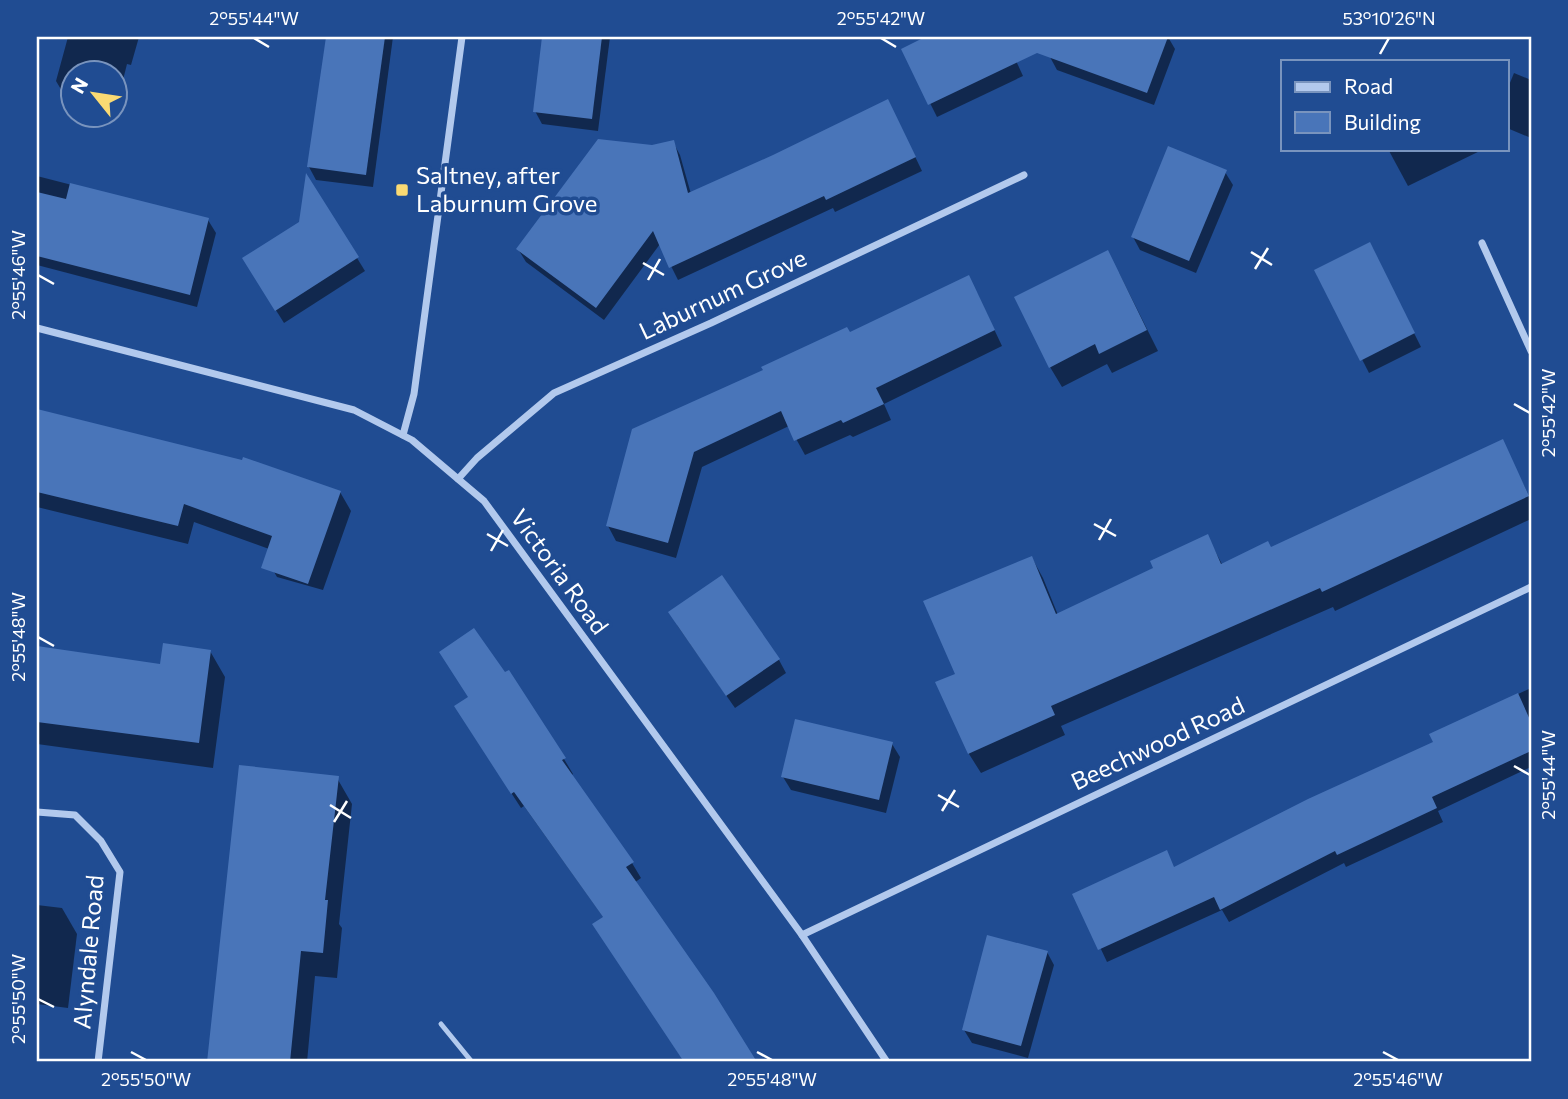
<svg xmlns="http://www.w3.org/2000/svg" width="1568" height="1099" font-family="Commissioner,sans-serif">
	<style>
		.shadow { fill: #0007 }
		.building { fill: #4975b9 }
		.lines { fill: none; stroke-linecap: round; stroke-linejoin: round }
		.service { stroke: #b2c9ed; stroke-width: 5 }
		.minor { stroke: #b2c9ed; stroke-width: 7 }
		.ticks { fill: none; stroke: #fff; stroke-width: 2.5 }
		.poi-dot { fill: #fada73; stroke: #204c92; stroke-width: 2.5 }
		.labels { text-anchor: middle; stroke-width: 7; stroke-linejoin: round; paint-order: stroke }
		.poi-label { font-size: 24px; fill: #fff; stroke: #204c92; text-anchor: start }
		.street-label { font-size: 24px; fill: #fff; stroke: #204c92 }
		.neatline { fill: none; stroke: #fff; stroke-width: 2.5 }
		.ticks-label { font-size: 18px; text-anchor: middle; fill: #fff }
	</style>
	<rect width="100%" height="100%" fill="#204c92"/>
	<!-- shadow -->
	<g class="shadow">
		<polygon points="68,37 139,37 131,65 127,64 121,88 116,87 116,74 74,74 74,104 69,103 56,81"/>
		<polygon points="328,37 393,37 373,187 316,180 309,167"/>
		<polygon points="544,37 610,37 598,131 542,124 535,111"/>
		<polygon points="929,37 1005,37 1023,76 937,117 903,49"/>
		<polygon points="1057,37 1168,37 1175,49 1154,105 1057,70 1050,57"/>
		<polygon points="1514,73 1531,80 1531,138 1507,128 1507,90"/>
		<polygon points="895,115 922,171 835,212 833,208 678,280 660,244 604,320 526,262 518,249 652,147 673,142 680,155 691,194"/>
		<polygon points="1388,149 1484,149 1408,186"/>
		<polygon points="1225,172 1233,185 1196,273 1140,250 1133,237"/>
		<polygon points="37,176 208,220 216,233 197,307 37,265"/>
		<polygon points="1376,257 1421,347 1369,373 1317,271"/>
		<polygon points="357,258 365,271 284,323 252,272"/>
		<polygon points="1119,273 1158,351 1112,373 1107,364 1062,387 1050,367"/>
		<polygon points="977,293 1002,346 884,404 891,420 853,437 850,435 805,455 789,426 702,467 676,558 616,541 608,526 634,430 850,335"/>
		<polygon points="37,411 340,492 351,511 323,590 277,577 266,558 269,549 194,522 188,544 37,507"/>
		<polygon points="1502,441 1531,500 1531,519 1335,611 1333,607 1061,726 1065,735 981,773 969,754 938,683 957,675 1032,558 1043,578 1058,615 1155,569 1207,536 1223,566 1271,549"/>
		<polygon points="677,625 779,660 786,673 735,708"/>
		<polygon points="37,647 161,666 210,651 225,677 213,768 37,744"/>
		<polygon points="508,672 564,759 573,774 571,776 632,863 641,878 634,883 712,994 755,1062 685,1062 653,1012 604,918 524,806 521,808 465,722"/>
		<polygon points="1531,688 1531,767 1438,811 1443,822 1346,867 1344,863 1229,922 1222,910 1107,962 1075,894 1175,869 1435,743 1431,735"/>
		<polygon points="892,744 900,757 886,813 791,790 783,777"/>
		<polygon points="337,778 352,804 339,924 342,928 337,978 315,976 307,1062 210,1062 226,890"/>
		<polygon points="37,905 62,908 77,934 68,1008 37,1004"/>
		<polygon points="1047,952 1054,965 1028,1058 972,1043 964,1030"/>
	</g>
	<!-- building -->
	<g class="building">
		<polygon points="326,37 385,37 366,175 307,167"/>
		<polygon points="542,37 602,37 592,119 533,112"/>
		<polygon points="925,37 1168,37 1147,93 1037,53 928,105 901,49"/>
		<polygon points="888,99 916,157 826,200 824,196 669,268 653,231 596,308 516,249 598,139 652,145 674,140 688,193 773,155"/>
		<polygon points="1168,146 1227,170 1189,261 1131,237"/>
		<polygon points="306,173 359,257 275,311 242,258 299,222"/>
		<polygon points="70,183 209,218 190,295 37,256 37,192 66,199"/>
		<polygon points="1370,242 1415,333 1360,361 1314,270"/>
		<polygon points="1108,250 1147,330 1099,354 1095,344 1049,368 1014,297"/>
		<polygon points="969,275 995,330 876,388 884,404 843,423 841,420 794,441 781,411 694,452 668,543 606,526 632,429 763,370 761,367 847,327 850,332"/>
		<polygon points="37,409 242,460 243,457 341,491 308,584 261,568 272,536 184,504 178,526 37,492"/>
		<polygon points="1503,439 1529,496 1322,592 1320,588 1051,706 1055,715 968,754 935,682 955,674 923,601 1032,556 1056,614 1153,568 1150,561 1208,534 1221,564 1268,541 1271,547"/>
		<polygon points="722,575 780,659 726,696 668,612"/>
		<polygon points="474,628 505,672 509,670 566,758 562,760 634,862 626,867 714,993 757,1062 684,1062 592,924 603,917 514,792 511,794 454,706 468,697 439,652"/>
		<polygon points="163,643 211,650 199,743 37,722 37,646 160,664"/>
		<polygon points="1518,693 1531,722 1531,751 1432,797 1437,808 1337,855 1335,851 1220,910 1214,897 1098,950 1072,894 1167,850 1174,867 1308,799 1433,742 1429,734"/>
		<polygon points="795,719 893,742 879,800 781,777"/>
		<polygon points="239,765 339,776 325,900 328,900 323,953 301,951 290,1062 207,1062"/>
		<polygon points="987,935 1048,951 1021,1046 962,1030"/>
	</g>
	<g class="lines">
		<!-- service -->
		<polyline class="service" points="441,1024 472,1062"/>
		<!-- minor -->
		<g class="minor">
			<polyline points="1482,243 1531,351"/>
			<polyline points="37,328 354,410 412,440 484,501 802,935 887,1062"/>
			<polyline points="403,435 414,394 462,37"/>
			<polyline points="458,479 477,458 554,393 711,323 1024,175"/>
			<polyline points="37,812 75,815 101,841 120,872 98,1062"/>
			<polyline points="802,935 1531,587"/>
		</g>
	</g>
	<!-- ticks -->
	<path class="ticks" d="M254,38L269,47M881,38L896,47M1380,54L1389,38M1251,252L1272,265M643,263L664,275M1255,269L1268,248M38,275L54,284M648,280L660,259M1514,404L1530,413M1094,524L1116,536M487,534L508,546M1099,540L1111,519M491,551L503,530M38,637L54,646M1514,766L1530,775M938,795L959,807M330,805L351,818M942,811L955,790M334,822L347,801M38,999L54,1007M131,1052L146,1060M757,1052L772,1060M1383,1052L1398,1060"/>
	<!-- markers -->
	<rect class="poi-dot" x="395" y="183" width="14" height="14" rx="3.5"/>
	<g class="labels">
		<!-- poi labels -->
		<g class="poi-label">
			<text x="416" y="184">Saltney, after<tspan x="416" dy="28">Laburnum Grove</tspan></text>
		</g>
		<!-- street labels -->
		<g class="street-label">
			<text transform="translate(723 295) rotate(-25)" y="8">Laburnum Grove</text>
			<text transform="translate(559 572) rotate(54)" y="8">Victoria Road</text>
			<text transform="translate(1158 744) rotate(-25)" y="8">Beechwood Road</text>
			<text transform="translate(89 952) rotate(-85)" y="8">Alyndale Road</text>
		</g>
	</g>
	<!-- border -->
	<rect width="1568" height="1099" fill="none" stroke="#204c92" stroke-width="77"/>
	<!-- legend -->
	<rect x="1281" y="60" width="228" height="91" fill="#204c92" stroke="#7994be" stroke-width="2"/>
	<rect x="1295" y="82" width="35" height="10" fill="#b2c9ed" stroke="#7994be" stroke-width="2"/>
	<text x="1344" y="94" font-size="21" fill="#ffffff">Road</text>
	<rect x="1295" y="112" width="35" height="21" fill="#4975b9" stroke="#7994be" stroke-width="2"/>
	<text x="1344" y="130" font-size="21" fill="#ffffff">Building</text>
	<!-- north arrow -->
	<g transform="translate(94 94) rotate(300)"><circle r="33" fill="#204c92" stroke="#7994be" stroke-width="2"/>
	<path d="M0-5L12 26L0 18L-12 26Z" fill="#fada73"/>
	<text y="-10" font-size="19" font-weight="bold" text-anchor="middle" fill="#ffffff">N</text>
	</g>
	<rect x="38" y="38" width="1492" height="1022" class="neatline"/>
	<g class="ticks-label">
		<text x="254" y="25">2°55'44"W</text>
		<text x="881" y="25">2°55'42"W</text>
		<text x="1389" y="25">53°10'26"N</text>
		<text transform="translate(19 275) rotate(-90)" y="6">2°55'46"W</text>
		<text transform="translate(1549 413) rotate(-90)" y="6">2°55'42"W</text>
		<text transform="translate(19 637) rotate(-90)" y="6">2°55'48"W</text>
		<text transform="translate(1549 775) rotate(-90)" y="6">2°55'44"W</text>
		<text transform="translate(19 999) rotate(-90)" y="6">2°55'50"W</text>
		<text x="146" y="1086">2°55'50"W</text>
		<text x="772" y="1086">2°55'48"W</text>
		<text x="1398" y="1086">2°55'46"W</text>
	</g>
</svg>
